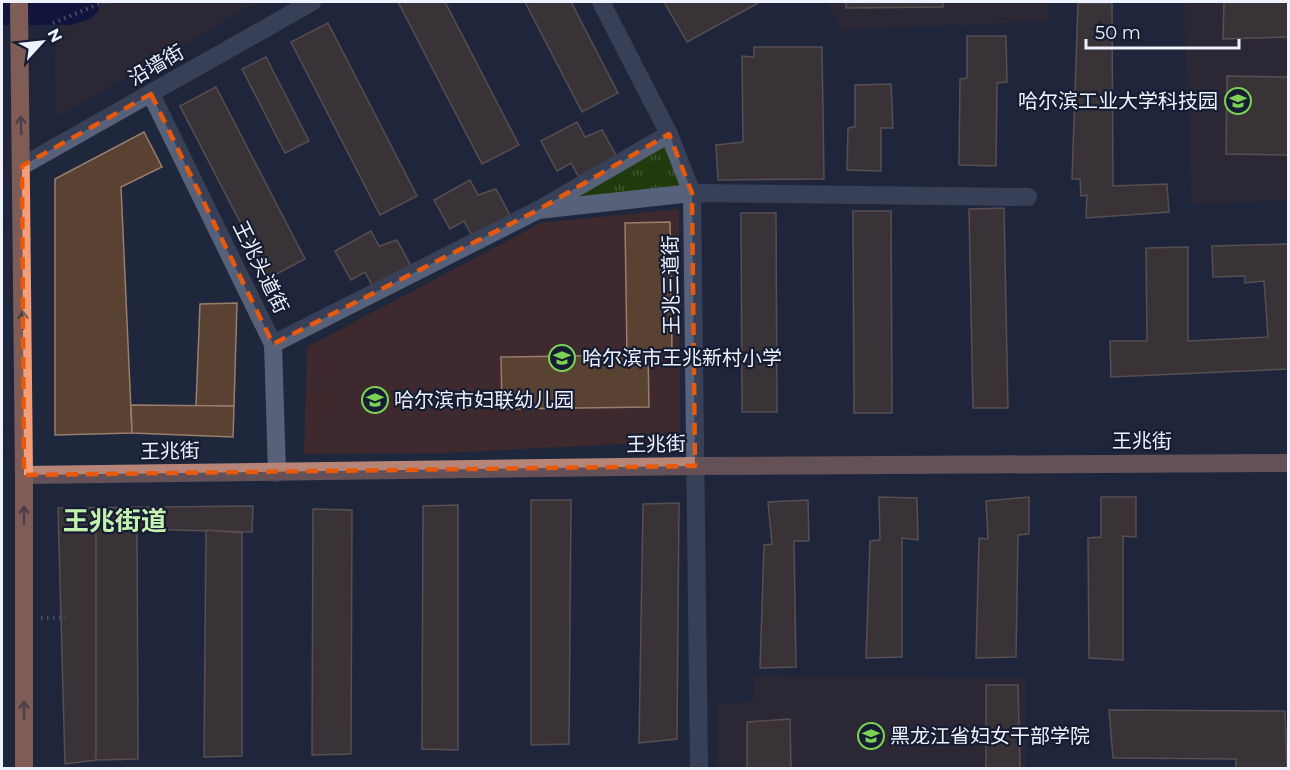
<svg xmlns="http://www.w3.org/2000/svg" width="1290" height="770" font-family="Montserrat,'Noto Sans SC',sans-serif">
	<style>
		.education { fill: #3d292e }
		.park { fill: url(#park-tufts) }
		.water { fill: url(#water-waves); stroke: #47497a; stroke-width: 1.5 }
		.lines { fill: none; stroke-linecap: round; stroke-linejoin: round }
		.river { stroke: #000041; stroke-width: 38 }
		.building { fill: #5a4232; stroke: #997e6c; stroke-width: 1.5 }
		.path { stroke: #868c9d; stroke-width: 4; stroke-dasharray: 1.5 4.5; stroke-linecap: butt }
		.minor { stroke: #58617a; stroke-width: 18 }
		.major { stroke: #b68578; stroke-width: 18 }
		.highway { stroke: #f49d76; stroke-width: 18 }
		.oneway { stroke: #855d54 }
		.marked { fill: none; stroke: #e8590c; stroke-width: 4.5; stroke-dasharray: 12 8; stroke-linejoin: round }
		.labels { text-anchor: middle; stroke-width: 4.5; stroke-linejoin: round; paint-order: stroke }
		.street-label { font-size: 20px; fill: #edf2fe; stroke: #161d32 }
		.poi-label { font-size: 20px; fill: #edf2fe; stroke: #161d32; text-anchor: start }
		.district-label { font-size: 26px; font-weight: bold; fill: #c3f1af; stroke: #161d32 }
	</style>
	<defs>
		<pattern id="park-tufts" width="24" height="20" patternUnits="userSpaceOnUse" patternTransform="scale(1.5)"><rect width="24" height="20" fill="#1f3a0c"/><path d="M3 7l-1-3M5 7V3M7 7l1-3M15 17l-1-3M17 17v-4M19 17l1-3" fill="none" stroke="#405730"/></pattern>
		<pattern id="water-waves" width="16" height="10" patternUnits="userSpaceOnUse" patternTransform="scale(1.5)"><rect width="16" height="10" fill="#000041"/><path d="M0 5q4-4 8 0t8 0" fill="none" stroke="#26265e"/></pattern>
	</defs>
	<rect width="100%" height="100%" fill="#1f273d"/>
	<!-- education -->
	<g class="education">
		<polygon points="55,2 257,2 56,118"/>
		<polygon points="828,2 1049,2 1049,21 841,30"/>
		<polygon points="1184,2 1288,2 1288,200 1192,204"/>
		<polygon points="679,209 680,441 444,453 304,454 307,347 541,223"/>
		<polygon points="754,676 1026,678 1026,768 717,768 717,704 753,702"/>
	</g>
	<!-- park -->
	<polygon class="park" points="666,143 692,193 569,199"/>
	<!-- water -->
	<polygon class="water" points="52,2 97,2 53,18"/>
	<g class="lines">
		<!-- river -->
		<polyline class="river" points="2,6 68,6 81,2"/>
	</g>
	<!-- building -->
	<g class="building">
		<polygon points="398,2 445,2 519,145 482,164"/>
		<polygon points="525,2 571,2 618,93 582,112"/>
		<polygon points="664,2 760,2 687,42"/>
		<polygon points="846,2 943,2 943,7 846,8"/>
		<polygon points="1224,2 1288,2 1288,37 1223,39"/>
		<polygon points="1078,3 1112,3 1113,186 1167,184 1169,212 1086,218 1087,195 1081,196 1080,179 1072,179"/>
		<polygon points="328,23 417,196 380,215 291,42"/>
		<polygon points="967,36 1006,36 1007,82 997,83 996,166 959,165 960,79 967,78"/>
		<polygon points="754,47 822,47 824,179 718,180 716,145 743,142 742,56 754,57"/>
		<polygon points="266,57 309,141 285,153 242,69"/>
		<polygon points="1227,76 1288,77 1288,155 1226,154"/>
		<polygon points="891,84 893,128 881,128 881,171 847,170 848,128 855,127 855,85"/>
		<polygon points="216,87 305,259 269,278 180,106"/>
		<polygon points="577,122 585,137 602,130 618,159 580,179 571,163 557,171 541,141"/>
		<polygon points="144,132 162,167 121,187 132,433 55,435 55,179"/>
		<polygon points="470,180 478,195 496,189 511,217 473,238 464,221 450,229 434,200"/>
		<polygon points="1004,208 1008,408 973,408 969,209"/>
		<polygon points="853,211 891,211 892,413 854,413"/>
		<polygon points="741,213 776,213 777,412 742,412"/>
		<polygon points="670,222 672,351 648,351 649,407 502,409 501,357 627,355 625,223"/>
		<polygon points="371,231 379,246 397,240 412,268 374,289 365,272 351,280 335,251"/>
		<polygon points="1288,244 1288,369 1111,377 1110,341 1147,341 1146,248 1188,247 1188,341 1268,337 1264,281 1245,283 1245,276 1213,277 1212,246"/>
		<polygon points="237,303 234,406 196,406 200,304"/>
		<polygon points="131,405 234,406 233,437 132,433"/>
		<polygon points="879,497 917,498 918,540 902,538 902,657 866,658 870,541 880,540"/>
		<polygon points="1029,497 1029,534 1018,535 1016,657 976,658 979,538 988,539 986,501"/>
		<polygon points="1101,497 1136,497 1136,537 1123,536 1123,660 1089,658 1088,538 1101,537"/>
		<polygon points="531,500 571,500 569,744 531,745"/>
		<polygon points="808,500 809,541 794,541 796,667 760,668 764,545 772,544 768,502"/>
		<polygon points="679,503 677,739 639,743 643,504"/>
		<polygon points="458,505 458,750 422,749 423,506"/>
		<polygon points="253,506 252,532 96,528 96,760 65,764 58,508"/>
		<polygon points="313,509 352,510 351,754 312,755"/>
		<polygon points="96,528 137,528 138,759 96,760"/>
		<polygon points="206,530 242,533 242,756 204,757"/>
		<polygon points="986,685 1018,685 1020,768 986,768"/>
		<polygon points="1109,710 1285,711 1287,768 1236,768 1236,759 1113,758"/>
		<polygon points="790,719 791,768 747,768 747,722"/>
	</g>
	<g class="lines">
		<!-- path -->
		<g class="path">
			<polyline points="53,23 104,2"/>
			<polyline points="41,618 66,617"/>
		</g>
		<!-- minor -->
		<g class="minor">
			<polyline points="601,2 669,134 692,193 699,768"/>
			<polyline points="151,94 273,344 277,473"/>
			<polyline points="22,166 312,2"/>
			<polyline points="538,210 692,193 1028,197"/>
			<polyline points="273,344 538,210 669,134"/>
		</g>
		<!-- major -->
		<polyline class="major" points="24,475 695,466 1288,463"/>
		<!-- highway -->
		<polyline class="highway" points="19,2 24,475 24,768"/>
	</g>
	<!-- one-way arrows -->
	<defs><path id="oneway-shaft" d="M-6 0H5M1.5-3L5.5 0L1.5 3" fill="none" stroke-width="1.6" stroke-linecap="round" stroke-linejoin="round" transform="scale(1.5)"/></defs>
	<g class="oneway">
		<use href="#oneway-shaft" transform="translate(21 125) rotate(-92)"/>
		<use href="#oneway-shaft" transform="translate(23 320) rotate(-90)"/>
		<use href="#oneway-shaft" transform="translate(24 515) rotate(-90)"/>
		<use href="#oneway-shaft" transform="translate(24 710) rotate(-90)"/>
	</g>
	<!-- marked area -->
	<path d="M0 0H1290V770H0ZM151,94L273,344L538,210L669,134L692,193L695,466L24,475L22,166Z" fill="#1f273d" fill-opacity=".55" fill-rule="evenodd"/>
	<path class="marked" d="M151,94L273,344L538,210L669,134L692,193L695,466L24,475L22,166Z"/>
	<!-- icons -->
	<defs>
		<symbol id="school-ring" viewBox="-11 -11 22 22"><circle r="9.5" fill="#161d32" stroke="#7dd154" stroke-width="1.5"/><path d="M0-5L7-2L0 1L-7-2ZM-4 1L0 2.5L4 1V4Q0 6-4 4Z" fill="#7dd154"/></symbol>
		<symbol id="university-ring" viewBox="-11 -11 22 22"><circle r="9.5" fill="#161d32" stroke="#7dd154" stroke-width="1.5"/><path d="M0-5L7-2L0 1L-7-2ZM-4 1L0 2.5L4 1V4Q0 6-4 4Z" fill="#7dd154"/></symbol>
	</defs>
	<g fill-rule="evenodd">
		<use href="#school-ring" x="1223" y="86" width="30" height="30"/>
		<use href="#school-ring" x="547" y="343" width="30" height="30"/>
		<use href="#school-ring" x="360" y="385" width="30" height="30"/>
		<use href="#university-ring" x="856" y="721" width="30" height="30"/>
	</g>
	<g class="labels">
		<!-- street labels -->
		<g class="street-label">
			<text transform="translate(156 65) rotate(-30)" y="7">沿墙街</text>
			<text transform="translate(261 267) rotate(64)" y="7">王兆头道街</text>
			<text transform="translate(671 285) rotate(-91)" y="7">王兆三道街</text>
			<text x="1142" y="448">王兆街</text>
			<text transform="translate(656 444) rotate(-1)" y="7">王兆街</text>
			<text transform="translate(170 451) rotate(-1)" y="7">王兆街</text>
		</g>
		<!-- poi labels -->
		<g class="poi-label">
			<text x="1218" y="108" text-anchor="end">哈尔滨工业大学科技园</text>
			<text x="582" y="365">哈尔滨市王兆新村小学</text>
			<text x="394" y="407">哈尔滨市妇联幼儿园</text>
			<text x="890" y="743">黑龙江省妇女干部学院</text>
		</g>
		<!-- district labels -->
		<g class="district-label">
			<text x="115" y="530">王兆街道</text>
		</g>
	</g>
	<!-- border -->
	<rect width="1290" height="770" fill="none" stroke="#edf2fe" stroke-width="6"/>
	<!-- north arrow -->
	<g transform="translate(42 42) rotate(63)" stroke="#161d32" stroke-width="4.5" paint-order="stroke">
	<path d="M0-4.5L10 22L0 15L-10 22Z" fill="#edf2fe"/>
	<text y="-9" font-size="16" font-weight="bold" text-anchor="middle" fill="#edf2fe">N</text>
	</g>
	<!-- scale -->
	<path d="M1086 39v9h153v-9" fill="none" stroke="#edf2fe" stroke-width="3"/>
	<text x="1095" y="39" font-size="18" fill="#edf2fe" stroke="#161d32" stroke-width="4.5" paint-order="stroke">50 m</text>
</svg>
